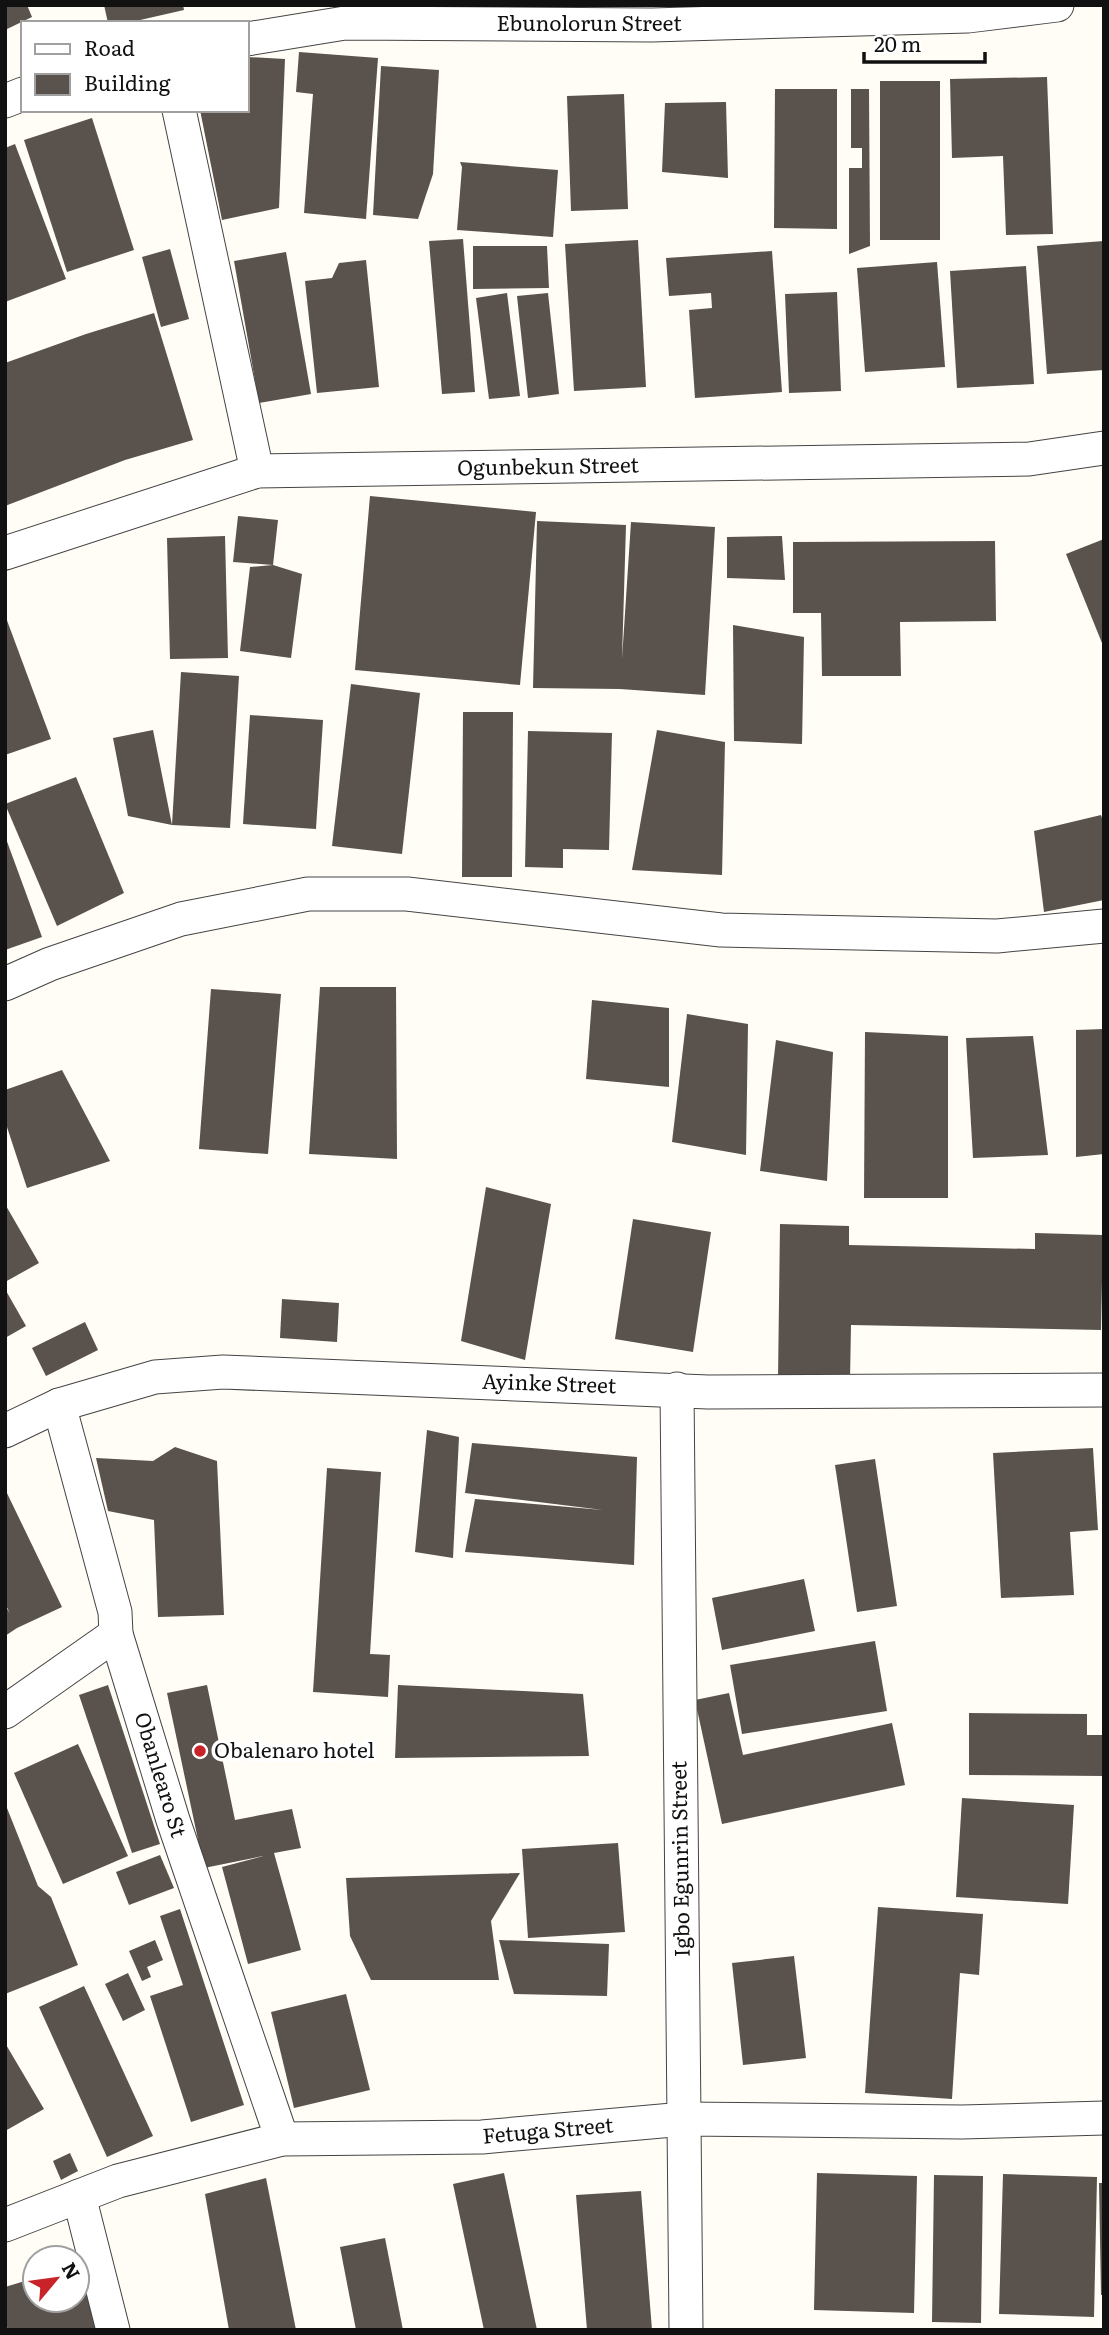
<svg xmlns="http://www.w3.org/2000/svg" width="1109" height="2335" font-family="Literata,serif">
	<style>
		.building { fill: #5a524d }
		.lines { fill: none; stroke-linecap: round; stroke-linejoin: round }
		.street-casing { stroke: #444; stroke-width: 35 }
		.street { stroke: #fff; stroke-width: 33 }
		.poi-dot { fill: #c72329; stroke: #fff; stroke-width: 2.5 }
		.labels { text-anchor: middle; stroke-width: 7; stroke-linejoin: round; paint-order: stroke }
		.street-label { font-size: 21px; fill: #111; stroke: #fff }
		.poi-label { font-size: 21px; fill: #111; stroke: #fff; text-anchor: start }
	</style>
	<rect width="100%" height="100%" fill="#fffdf5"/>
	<!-- building -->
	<g class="building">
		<polygon points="5,5 27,5 32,17 5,30"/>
		<polygon points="104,5 183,5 184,10 127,23 108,23"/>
		<polygon points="299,52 378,58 366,219 304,213 313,94 296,92"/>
		<polygon points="247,57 285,59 279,208 222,220 200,110 247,110"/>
		<polygon points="381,66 439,70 433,174 418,219 373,215"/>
		<polygon points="1047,77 1053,234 1006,235 1003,156 952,158 950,79"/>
		<rect x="880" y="81" width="60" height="159"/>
		<polygon points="775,89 837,89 837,229 774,228"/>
		<polygon points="851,89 869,89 870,246 849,254 849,168 862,168 862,148 851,148"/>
		<polygon points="624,94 628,209 571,211 567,96"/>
		<polygon points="726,102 728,178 662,172 665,103"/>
		<polygon points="92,118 134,250 67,272 24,140"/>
		<polygon points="15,144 66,279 5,302 5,148"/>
		<polygon points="460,162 558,170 553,237 457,230 462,167"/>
		<polygon points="463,239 475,392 442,394 429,241"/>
		<polygon points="638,240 646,387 574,391 565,244"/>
		<polygon points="1104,241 1104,370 1047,374 1037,246"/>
		<polygon points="473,246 547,246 549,288 473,289"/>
		<polygon points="170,249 189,319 161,327 142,257"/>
		<polygon points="772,251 782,392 695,398 689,310 712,308 711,293 669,296 666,258"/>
		<polygon points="286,252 311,394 259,403 234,261"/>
		<polygon points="366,260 379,387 317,393 305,281 332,278 339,263"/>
		<polygon points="937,262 945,367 865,372 857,268"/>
		<polygon points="1026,266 1034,384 957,388 950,271"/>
		<polygon points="837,292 841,391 789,393 785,294"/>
		<polygon points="507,293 520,396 489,399 476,298"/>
		<polygon points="548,293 559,394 528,398 517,296"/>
		<polygon points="154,313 193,440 125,460 5,506 5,363 86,334"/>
		<polygon points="370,496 536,512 520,685 355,670"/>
		<polygon points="238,516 278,520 273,565 302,574 291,658 240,651 250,567 273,565 233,562"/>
		<polygon points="537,521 626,525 622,659 631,522 715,527 705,695 620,689 533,688"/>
		<polygon points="225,536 228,658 170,659 167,538"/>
		<polygon points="782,536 785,580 727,578 727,537"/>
		<polygon points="1104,539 1104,648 1066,554"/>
		<polygon points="995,541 996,621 900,622 901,676 822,676 821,613 793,613 793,542"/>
		<polygon points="5,615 51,739 5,755"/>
		<polygon points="733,625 804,637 802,744 734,741"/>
		<polygon points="181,672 239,676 230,828 172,825 128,816 113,738 153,730 172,825"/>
		<polygon points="351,684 420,693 402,854 332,846"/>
		<polygon points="463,712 513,712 512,877 462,877"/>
		<polygon points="250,715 323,720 316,829 243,824"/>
		<polygon points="657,730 725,742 722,875 632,870"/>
		<polygon points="528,731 612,733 609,850 563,849 563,868 525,867"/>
		<polygon points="76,777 124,893 57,926 5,804"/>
		<polygon points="1101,815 1104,824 1104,900 1044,912 1034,831"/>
		<polygon points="5,836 42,937 5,950"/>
		<polygon points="320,987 396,987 397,1159 309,1154"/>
		<polygon points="211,989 281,994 268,1154 199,1149"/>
		<polygon points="592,1000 669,1008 669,1087 586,1079"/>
		<polygon points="687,1014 748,1024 746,1155 672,1142"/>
		<polygon points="1104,1029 1104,1154 1076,1157 1076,1030"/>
		<polygon points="865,1032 948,1036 948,1198 864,1198"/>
		<polygon points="1033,1036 1048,1155 973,1158 966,1038"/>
		<polygon points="776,1040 833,1052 827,1181 760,1171"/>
		<polygon points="62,1070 110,1161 27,1188 5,1121 5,1090"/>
		<polygon points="486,1187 551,1204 525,1360 461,1341"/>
		<polygon points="5,1204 39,1263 5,1282"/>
		<polygon points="633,1219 711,1232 693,1352 615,1339"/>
		<polygon points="780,1224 849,1226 849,1245 1035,1249 1035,1233 1103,1235 1101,1330 851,1325 850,1380 778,1379"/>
		<polygon points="5,1289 26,1326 5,1338"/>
		<polygon points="282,1299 339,1303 337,1342 280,1338"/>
		<polygon points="85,1322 98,1350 46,1376 32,1348"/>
		<polygon points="427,1430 459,1437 453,1558 415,1552"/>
		<polygon points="472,1443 637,1457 634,1565 465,1552 475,1499 603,1510 465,1493"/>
		<polygon points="175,1447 217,1461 224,1615 158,1617 154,1520 108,1511 96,1458 153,1461"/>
		<polygon points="1093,1448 1098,1530 1070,1532 1074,1595 1001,1598 993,1453"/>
		<polygon points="875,1459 897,1606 857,1612 835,1465"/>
		<polygon points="327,1468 381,1472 370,1654 390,1655 388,1697 313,1692"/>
		<polygon points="5,1489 62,1607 17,1628 5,1636 5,1606 10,1613 5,1604"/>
		<polygon points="804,1579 815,1631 722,1650 712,1598"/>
		<polygon points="875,1641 887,1711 742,1734 730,1665"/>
		<polygon points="108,1685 160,1844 132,1853 79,1695"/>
		<polygon points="207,1685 235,1820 292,1809 301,1848 274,1853 301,1950 248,1964 222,1867 263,1856 204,1868 167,1693"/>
		<polygon points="398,1685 583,1694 589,1756 395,1758"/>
		<polygon points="729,1693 743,1755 892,1723 905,1785 722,1824 695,1700"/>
		<polygon points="969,1713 1087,1714 1087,1735 1104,1735 1104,1776 969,1775"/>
		<polygon points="78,1744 128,1856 63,1884 14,1773"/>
		<polygon points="962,1798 1074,1805 1068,1904 956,1897"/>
		<polygon points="5,1803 38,1886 51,1897 78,1965 5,1994"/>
		<polygon points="618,1843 625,1932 528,1938 522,1849"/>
		<polygon points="160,1855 174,1888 129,1905 116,1872"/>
		<polygon points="520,1873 491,1921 499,1980 371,1980 350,1936 346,1878"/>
		<polygon points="878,1907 983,1914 979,1975 960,1973 952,2099 865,2093"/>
		<polygon points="180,1909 244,2105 191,2122 150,1996 183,1985 160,1916"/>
		<polygon points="155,1940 163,1960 147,1967 151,1977 142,1981 129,1951"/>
		<polygon points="499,1940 609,1944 607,1996 514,1994"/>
		<polygon points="794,1956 806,2058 743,2065 732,1963"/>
		<polygon points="128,1973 145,2010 123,2021 105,1984"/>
		<polygon points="84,1986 153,2136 107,2157 39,2007"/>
		<polygon points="346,1994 370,2090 294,2108 271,2012"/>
		<polygon points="5,2043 44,2109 5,2131"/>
		<polygon points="70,2153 78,2171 61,2180 53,2161"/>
		<polygon points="504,2173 537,2330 484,2330 453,2184"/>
		<polygon points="817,2173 917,2176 914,2313 814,2310"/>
		<polygon points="1003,2174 1097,2177 1094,2317 999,2314"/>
		<polygon points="934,2175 983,2176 981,2323 932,2322"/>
		<polygon points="266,2178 296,2330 229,2330 205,2194"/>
		<polygon points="1099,2183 1104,2183 1104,2295 1101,2295"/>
		<polygon points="641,2191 652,2330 587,2330 576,2195"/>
		<polygon points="385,2238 403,2330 356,2330 340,2247"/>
		<polygon points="80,2265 99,2330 8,2330 5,2321 5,2287 35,2278 35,2300 77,2300 77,2266"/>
	</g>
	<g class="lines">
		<defs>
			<g id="street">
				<polyline points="247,39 345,23 652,25 968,16 1057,5"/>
				<polyline points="5,101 23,94"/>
				<polyline points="179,110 257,471"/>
				<polyline points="5,553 257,471 1029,459 1104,448"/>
				<polyline points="5,984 50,964 181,919 308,894 407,894 721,930 997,936 1104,926"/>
				<polyline points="677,1389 686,2330"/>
				<polyline points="59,1405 115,1612 116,1634 173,1820 282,2139"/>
				<polyline points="5,1431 59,1405 155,1377 223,1372 708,1392 1104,1390"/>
				<polyline points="5,1712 116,1634"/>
				<polyline points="79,2196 113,2330"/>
				<polyline points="5,2225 118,2181 282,2139 482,2137 684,2119 962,2122 1104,2118"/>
			</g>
		</defs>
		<!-- street casing -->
		<use href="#street" class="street-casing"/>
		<!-- street -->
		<use href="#street" class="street"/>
	</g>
	<!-- markers -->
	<circle class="poi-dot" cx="200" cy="1751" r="7"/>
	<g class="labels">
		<!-- street labels -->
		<g class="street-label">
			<text x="589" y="31">Ebunolorun Street</text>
			<text transform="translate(548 467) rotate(-1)" y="7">Ogunbekun Street</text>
			<text transform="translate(549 1384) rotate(2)" y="7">Ayinke Street</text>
			<text transform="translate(160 1775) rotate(73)" y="7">Obanlearo St</text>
			<text transform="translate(681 1859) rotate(-91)" y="7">Igbo Egunrin Street</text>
			<text transform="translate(548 2131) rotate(-5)" y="7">Fetuga Street</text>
		</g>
		<!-- poi labels -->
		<g class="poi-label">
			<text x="214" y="1758">Obalenaro hotel</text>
		</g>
	</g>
	<!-- border -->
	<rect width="1109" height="2335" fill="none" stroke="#111111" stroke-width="14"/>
	<!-- legend -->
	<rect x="21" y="21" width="228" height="91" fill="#ffffff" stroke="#a0a0a0" stroke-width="2"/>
	<rect x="35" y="44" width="35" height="10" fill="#ffffff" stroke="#a0a0a0" stroke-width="2"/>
	<text x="84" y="56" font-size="21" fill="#111111">Road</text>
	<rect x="35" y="74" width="35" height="21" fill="#5a524d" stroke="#a0a0a0" stroke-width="2"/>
	<text x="84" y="91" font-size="21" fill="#111111">Building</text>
	<!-- north arrow -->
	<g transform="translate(56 2279) rotate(61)"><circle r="33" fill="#ffffff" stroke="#a0a0a0" stroke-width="2"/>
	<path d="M0-5L12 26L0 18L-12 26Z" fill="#c72329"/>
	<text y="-10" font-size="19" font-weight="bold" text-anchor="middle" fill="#111111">N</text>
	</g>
	<!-- scale -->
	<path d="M864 52v10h121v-10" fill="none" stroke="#111111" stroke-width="3.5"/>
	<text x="874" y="52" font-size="21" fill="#111111" stroke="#ffffff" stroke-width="5" paint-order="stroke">20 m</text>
</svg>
